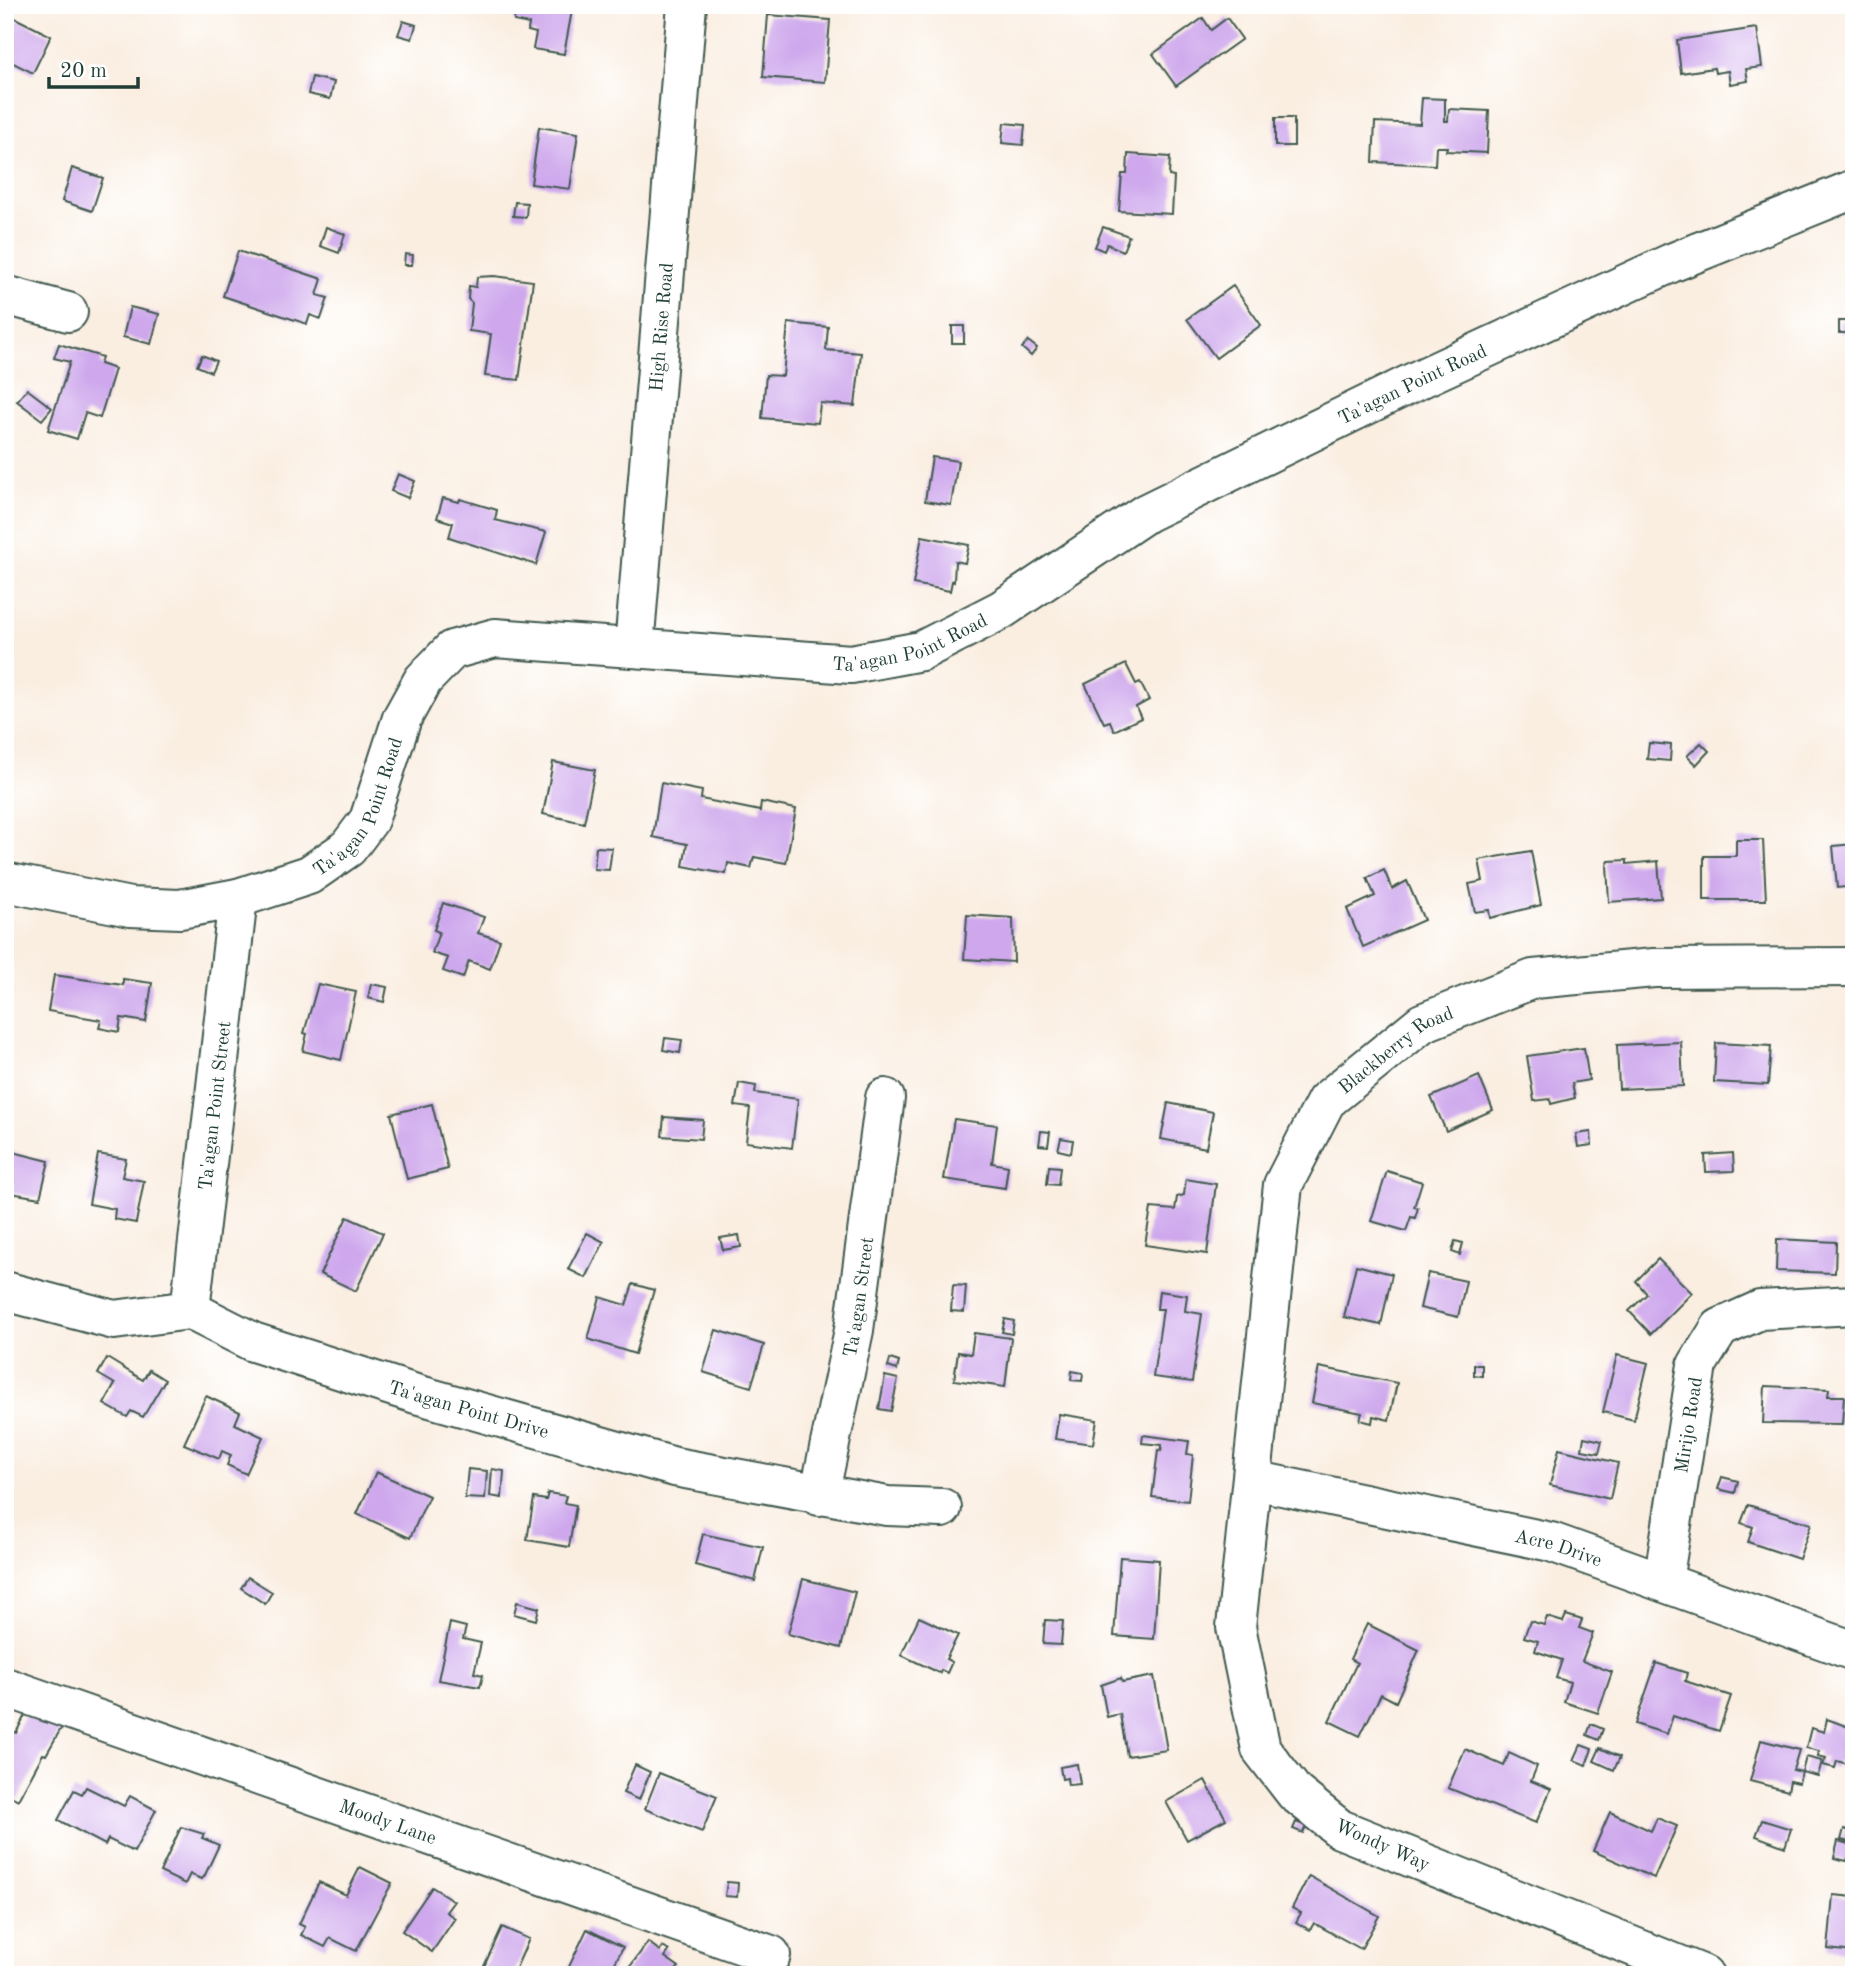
<svg xmlns="http://www.w3.org/2000/svg" width="1859" height="1980" font-family="'Old Standard TT',serif">
	<style>
		.building { fill: #cea7ec }
		.lines { fill: none; stroke-linecap: round; stroke-linejoin: round }
		.minor-casing { stroke: #40584e; stroke-width: 42 }
		.minor { stroke: #fff; stroke-width: 38 }
		.labels { text-anchor: middle; stroke-width: 5; stroke-linejoin: round; paint-order: stroke }
		.street-label { font-size: 19px; fill: #1f3d34; stroke: #fff }
	</style>
	<rect width="100%" height="100%" fill="#fff"/>
	<filter id="ink" filterUnits="userSpaceOnUse"><feTurbulence type="fractalNoise" baseFrequency=".0143" numOctaves="2"/><feDisplacementMap in="SourceGraphic" scale="14" xChannelSelector="R" yChannelSelector="G"/><feConvolveMatrix kernelMatrix="1 2 1 2 8 2 1 2 1" color-interpolation-filters="sRGB"/></filter>
	<filter id="wash" filterUnits="userSpaceOnUse"><feTurbulence type="fractalNoise" baseFrequency=".00686" numOctaves="4" result="noise"/><feDisplacementMap in="SourceGraphic" scale="28" xChannelSelector="R" yChannelSelector="G"/><feGaussianBlur stdDeviation="1.57" result="paint"/><feColorMatrix in="noise" values="0 0 0 0 0 0 0 0 0 0 0 0 0 0 0 0 0 1.4 0 .05"/><feComposite in="paint" operator="in"/></filter>
	<g filter="url(#wash)">
		<rect width="100%" height="100%" fill="#faeee1"/>
		<g id="blocks">
			<!-- building -->
			<g class="building">
				<polygon points="516,5 573,5 564,54 533,49 536,33 528,31 529,24 514,21"/>
				<polygon points="5,13 51,36 33,73 5,59"/>
				<polygon points="768,15 830,20 825,82 763,77"/>
				<polygon points="1203,18 1211,30 1227,18 1242,39 1176,86 1153,54"/>
				<polygon points="403,21 416,25 412,39 398,35"/>
				<polygon points="1757,28 1762,67 1746,69 1748,81 1730,84 1728,71 1715,73 1714,68 1681,73 1677,40"/>
				<polygon points="312,77 334,82 330,99 308,94"/>
				<polygon points="1422,98 1445,99 1445,121 1448,121 1449,109 1489,111 1487,153 1446,151 1447,147 1436,147 1435,165 1373,162 1375,122 1420,124"/>
				<rect x="1275" y="118" width="19" height="28"/>
				<polygon points="1004,123 1025,125 1023,145 1002,143"/>
				<polygon points="539,127 578,133 570,189 531,184"/>
				<polygon points="1128,154 1170,157 1169,176 1174,177 1172,214 1119,211 1122,174 1127,174"/>
				<polygon points="72,168 103,178 92,211 62,201"/>
				<polygon points="515,202 527,203 526,217 513,216"/>
				<polygon points="326,227 345,234 339,253 320,246"/>
				<polygon points="1103,227 1129,236 1123,251 1107,244 1104,251 1095,247"/>
				<polygon points="238,251 322,279 317,295 328,298 321,319 310,315 307,324 223,296"/>
				<polygon points="405,254 413,255 412,265 404,265"/>
				<polygon points="494,276 533,281 519,380 485,376 491,334 469,331 472,303 468,299 469,286 476,287 477,277"/>
				<polygon points="1233,286 1261,325 1216,358 1187,319"/>
				<polygon points="130,307 159,314 151,344 123,337"/>
				<rect x="1839" y="321" width="12" height="12"/>
				<polygon points="788,323 828,327 826,350 861,353 855,406 820,403 818,423 762,418 766,375 783,376"/>
				<rect x="952" y="326" width="12" height="17"/>
				<polygon points="1028,341 1037,348 1031,356 1022,348"/>
				<polygon points="59,344 102,357 100,364 115,369 100,418 85,413 77,439 48,430 70,362 54,358"/>
				<polygon points="202,355 216,361 211,372 197,366"/>
				<polygon points="27,389 52,408 42,420 17,401"/>
				<polygon points="932,457 958,461 951,505 925,501"/>
				<polygon points="398,474 415,481 408,498 391,491"/>
				<polygon points="443,498 459,502 460,499 497,510 495,520 546,532 536,565 449,537 453,523 437,518"/>
				<polygon points="922,536 969,545 965,563 955,561 954,582 952,581 950,591 913,584"/>
				<polygon points="1126,664 1136,684 1140,682 1149,700 1136,707 1141,718 1114,731 1110,721 1104,723 1085,684"/>
				<polygon points="1649,743 1671,745 1670,761 1647,759"/>
				<polygon points="1701,743 1709,751 1696,765 1687,756"/>
				<polygon points="553,762 595,770 584,823 543,814"/>
				<polygon points="661,783 702,791 701,799 760,811 761,802 796,809 786,863 754,857 751,868 728,863 726,874 683,866 687,844 653,837"/>
				<polygon points="1736,840 1763,840 1766,900 1704,900 1704,856 1736,856"/>
				<polygon points="1854,844 1854,886 1837,888 1833,846"/>
				<polygon points="596,847 612,848 609,870 594,869"/>
				<polygon points="1531,851 1541,905 1490,918 1489,910 1475,912 1469,884 1483,881 1479,860"/>
				<polygon points="1627,860 1627,864 1658,861 1661,898 1609,902 1607,865 1609,861"/>
				<polygon points="1384,870 1392,889 1407,881 1424,920 1363,947 1347,909 1375,896 1367,878"/>
				<polygon points="443,903 484,917 478,933 500,940 490,969 469,961 463,978 443,971 448,958 432,953 439,932 434,930"/>
				<polygon points="967,915 1013,918 1014,962 964,959"/>
				<polygon points="54,975 123,985 123,979 152,983 146,1022 121,1018 119,1032 99,1028 101,1020 48,1011"/>
				<polygon points="318,984 356,992 341,1060 303,1051 307,1034 304,1033"/>
				<polygon points="371,984 387,987 384,1002 368,998"/>
				<polygon points="665,1038 682,1040 680,1053 663,1050"/>
				<polygon points="1681,1042 1683,1086 1619,1089 1617,1045"/>
				<polygon points="1716,1043 1771,1046 1768,1085 1714,1082"/>
				<polygon points="1584,1048 1589,1080 1572,1083 1575,1098 1551,1104 1550,1099 1534,1101 1527,1056"/>
				<polygon points="1479,1076 1493,1110 1446,1131 1431,1097"/>
				<polygon points="739,1083 756,1086 755,1093 798,1099 792,1148 746,1142 750,1108 735,1106"/>
				<polygon points="1168,1103 1213,1112 1206,1148 1161,1139"/>
				<polygon points="432,1104 448,1169 407,1179 391,1114"/>
				<polygon points="664,1117 703,1120 701,1139 662,1136"/>
				<polygon points="954,1119 997,1125 992,1163 1008,1166 1005,1188 944,1179"/>
				<polygon points="1041,1131 1050,1132 1048,1146 1039,1145"/>
				<polygon points="1591,1132 1592,1145 1578,1147 1576,1134"/>
				<polygon points="1061,1138 1073,1140 1071,1153 1058,1150"/>
				<polygon points="5,1150 49,1161 40,1198 5,1192"/>
				<polygon points="1733,1153 1734,1171 1706,1172 1705,1155"/>
				<polygon points="98,1154 126,1159 122,1177 144,1181 136,1223 114,1219 115,1209 89,1204"/>
				<polygon points="1049,1166 1060,1167 1058,1185 1047,1184"/>
				<polygon points="1387,1171 1422,1182 1414,1207 1418,1208 1415,1218 1411,1217 1406,1231 1371,1221"/>
				<polygon points="1186,1179 1216,1184 1207,1254 1145,1245 1151,1208 1175,1210 1177,1197 1184,1195"/>
				<polygon points="347,1217 383,1233 356,1291 320,1274"/>
				<polygon points="587,1233 604,1242 586,1278 568,1269"/>
				<polygon points="739,1235 741,1247 723,1250 720,1238"/>
				<polygon points="1777,1239 1836,1242 1835,1273 1776,1271"/>
				<polygon points="1455,1241 1463,1243 1460,1255 1452,1252"/>
				<polygon points="1658,1259 1692,1293 1651,1334 1629,1311 1647,1294 1636,1281"/>
				<polygon points="1356,1265 1392,1274 1381,1325 1344,1317"/>
				<polygon points="1428,1273 1466,1281 1458,1317 1420,1308"/>
				<polygon points="633,1284 654,1290 635,1354 588,1339 600,1297 626,1305"/>
				<polygon points="953,1285 966,1286 964,1312 951,1311"/>
				<polygon points="1159,1291 1187,1295 1185,1311 1202,1314 1192,1382 1153,1377 1163,1309 1157,1309"/>
				<polygon points="1005,1319 1014,1321 1012,1334 1002,1332"/>
				<polygon points="716,1330 764,1345 751,1387 703,1372"/>
				<polygon points="974,1333 1011,1338 1005,1387 954,1380 958,1352 971,1354"/>
				<polygon points="1617,1355 1648,1363 1634,1420 1603,1412"/>
				<polygon points="107,1358 143,1380 149,1370 165,1380 143,1417 131,1411 127,1417 104,1404 115,1384 98,1374"/>
				<polygon points="890,1359 899,1362 897,1370 888,1367"/>
				<polygon points="1474,1365 1482,1365 1482,1376 1474,1375"/>
				<polygon points="1319,1367 1397,1383 1389,1420 1373,1416 1372,1423 1360,1420 1362,1413 1312,1403"/>
				<polygon points="1072,1371 1083,1373 1082,1381 1071,1380"/>
				<polygon points="885,1376 898,1379 891,1411 879,1409"/>
				<polygon points="1765,1386 1829,1389 1828,1396 1844,1396 1842,1424 1763,1423"/>
				<polygon points="206,1396 240,1412 235,1424 263,1437 246,1474 227,1465 231,1455 222,1451 219,1459 184,1444"/>
				<polygon points="1059,1414 1097,1420 1093,1444 1055,1439"/>
				<polygon points="1143,1435 1189,1441 1187,1454 1193,1455 1188,1501 1152,1497 1158,1450 1161,1451 1162,1445 1142,1443"/>
				<polygon points="1584,1437 1602,1441 1599,1453 1582,1450"/>
				<polygon points="1559,1449 1618,1463 1610,1499 1550,1485"/>
				<polygon points="468,1469 487,1471 485,1499 465,1498"/>
				<polygon points="492,1469 504,1471 502,1498 490,1496"/>
				<polygon points="376,1472 429,1496 410,1538 357,1514"/>
				<polygon points="1722,1477 1738,1481 1735,1493 1718,1489"/>
				<polygon points="548,1493 566,1496 564,1503 576,1505 569,1547 527,1540 534,1498 546,1500"/>
				<polygon points="1748,1505 1811,1524 1799,1559 1748,1542 1753,1527 1741,1523"/>
				<polygon points="703,1534 763,1547 755,1581 695,1565"/>
				<polygon points="1120,1557 1159,1560 1154,1639 1114,1636"/>
				<polygon points="248,1577 272,1592 265,1604 241,1588"/>
				<polygon points="803,1579 855,1592 841,1648 788,1634"/>
				<polygon points="517,1602 539,1608 536,1620 514,1614"/>
				<polygon points="1566,1615 1582,1620 1579,1628 1593,1633 1582,1661 1612,1672 1598,1713 1564,1702 1570,1682 1556,1678 1562,1660 1535,1651 1538,1641 1524,1637 1530,1621 1544,1625 1547,1617 1563,1622"/>
				<polygon points="919,1617 958,1635 946,1659 952,1662 947,1673 941,1670 940,1673 901,1655"/>
				<polygon points="1045,1620 1063,1621 1061,1645 1043,1644"/>
				<polygon points="450,1623 466,1627 463,1639 481,1643 474,1673 483,1675 480,1687 438,1680"/>
				<polygon points="1367,1624 1419,1650 1396,1702 1381,1694 1360,1736 1329,1721 1357,1663 1350,1659"/>
				<polygon points="1656,1663 1687,1673 1685,1681 1731,1696 1719,1731 1673,1716 1667,1734 1635,1724"/>
				<polygon points="1154,1676 1167,1750 1127,1756 1120,1714 1107,1717 1101,1685 1121,1678 1122,1682"/>
				<polygon points="28,1709 62,1727 46,1755 43,1754 18,1800 5,1793 5,1728 16,1733"/>
				<polygon points="1827,1719 1854,1729 1854,1766 1837,1761 1835,1768 1823,1765 1826,1758 1818,1756 1819,1751 1806,1748 1811,1728 1824,1732"/>
				<polygon points="1591,1724 1603,1729 1599,1740 1587,1735"/>
				<polygon points="1761,1740 1799,1750 1793,1770 1802,1772 1799,1783 1790,1781 1788,1791 1750,1781"/>
				<polygon points="1581,1745 1592,1749 1586,1765 1574,1760"/>
				<polygon points="1600,1748 1620,1757 1614,1770 1594,1761"/>
				<polygon points="1465,1749 1504,1766 1509,1753 1537,1766 1531,1781 1551,1789 1536,1823 1448,1788"/>
				<polygon points="1806,1757 1822,1761 1818,1776 1802,1772"/>
				<polygon points="1077,1764 1080,1784 1068,1785 1067,1778 1062,1779 1060,1767"/>
				<polygon points="635,1765 650,1772 639,1800 623,1793"/>
				<polygon points="659,1773 717,1796 702,1832 645,1809"/>
				<polygon points="1205,1780 1226,1819 1187,1840 1166,1802"/>
				<polygon points="86,1787 124,1806 130,1796 156,1810 134,1852 108,1839 105,1845 58,1820 74,1790 82,1794"/>
				<polygon points="1610,1812 1651,1831 1657,1818 1677,1826 1654,1878 1593,1851"/>
				<polygon points="1762,1820 1791,1829 1785,1847 1756,1836"/>
				<polygon points="1296,1822 1306,1826 1303,1833 1293,1829"/>
				<polygon points="181,1827 204,1834 202,1838 219,1845 204,1877 201,1879 190,1874 185,1884 160,1872"/>
				<polygon points="1844,1829 1854,1832 1854,1843 1841,1840"/>
				<polygon points="1838,1841 1852,1845 1847,1861 1834,1858"/>
				<polygon points="360,1867 392,1883 356,1951 330,1938 325,1947 301,1935 305,1927 299,1924 319,1882 346,1895"/>
				<polygon points="1309,1876 1379,1916 1361,1949 1314,1923 1310,1930 1296,1922 1301,1913 1292,1908"/>
				<polygon points="727,1882 738,1883 737,1897 725,1896"/>
				<polygon points="432,1887 454,1901 446,1912 455,1918 432,1952 402,1931"/>
				<polygon points="1833,1895 1854,1897 1854,1952 1828,1949"/>
				<polygon points="502,1927 529,1939 513,1975 480,1975"/>
				<polygon points="587,1929 623,1947 609,1975 565,1975"/>
				<polygon points="648,1942 660,1951 663,1947 669,1951 665,1957 679,1967 676,1970 683,1975 624,1975"/>
			</g>
		</g>
	</g>
	<g filter="url(#ink)">
		<use href="#blocks" fill-opacity="0" stroke="#40584e" stroke-width="2"/>
		<g class="lines">
			<defs>
				<g id="minor">
					<polyline points="5,295 68,312"/>
					<path id="s1" d="M634,648L687,5"/>
					<path id="s2" d="M5,882L130,907L180,909L238,898L309,875L348,848L369,820L402,718L423,680L452,650L495,638L851,664L921,651L1001,610L1146,513L1424,377L1671,263L1854,189"/>
					<path id="s3" d="M5,1291L114,1320L190,1310L253,1342L416,1394L675,1467L887,1506L942,1508"/>
					<path id="s4" d="M190,1310L238,898"/>
					<path id="s5" d="M1253,1480L1551,1542L1854,1651"/>
					<path id="s6" d="M819,1496L854,1330L885,1098"/>
					<path id="s7" d="M1663,1582L1697,1365L1720,1328L1760,1310L1854,1305"/>
					<path id="s8" d="M5,1687L771,1955"/>
					<path id="s9" d="M1704,1975L1340,1829L1295,1793L1261,1749L1236,1627L1283,1185L1326,1101L1422,1023L1533,979L1654,968L1854,967"/>
				</g>
			</defs>
			<!-- minor casing -->
			<use href="#minor" class="minor-casing"/>
			<!-- minor -->
			<use href="#minor" class="minor"/>
		</g>
	</g>
	<g class="labels">
		<!-- street labels -->
		<g class="street-label">
			<text dy="7" stroke="none"><textPath href="#s1" startOffset="322">High Rise Road</textPath></text>
			<text dy="7" stroke="none"><textPath href="#s2" startOffset="1619">Ta'agan Point Road</textPath></text>
			<text dy="7" stroke="none"><textPath href="#s2" startOffset="1050">Ta'agan Point Road</textPath></text>
			<text dy="7" stroke="none"><textPath href="#s2" startOffset="399">Ta'agan Point Road</textPath></text>
			<text dy="7" stroke="none"><textPath href="#s9" startOffset="1256">Blackberry Road</textPath></text>
			<text dy="7" stroke="none"><textPath href="#s4" startOffset="206">Ta'agan Point Street</textPath></text>
			<text dy="7" stroke="none"><textPath href="#s6" startOffset="203">Ta'agan Street</textPath></text>
			<text dy="7" stroke="none"><textPath href="#s3" startOffset="486">Ta'agan Point Drive</textPath></text>
			<text dy="7" stroke="none"><textPath href="#s7" startOffset="159">Mirijo Road</textPath></text>
			<text dy="7" stroke="none"><textPath href="#s5" startOffset="313">Acre Drive</textPath></text>
			<text dy="7" stroke="none"><textPath href="#s8" startOffset="406">Moody Lane</textPath></text>
			<text transform="translate(1383 1844) rotate(24)" y="7">Wondy Way</text>
		</g>
	</g>
	<!-- margin -->
	<rect width="1859" height="1980" fill="none" stroke="#fff" stroke-width="28"/>
	<!-- scale -->
	<path d="M49 77v10h89v-10" fill="none" stroke="#1f3d34" stroke-width="3.5"/>
	<text x="60" y="77" font-size="21" fill="#1f3d34" stroke="#ffffff" stroke-width="5" paint-order="stroke">20 m</text>
</svg>
